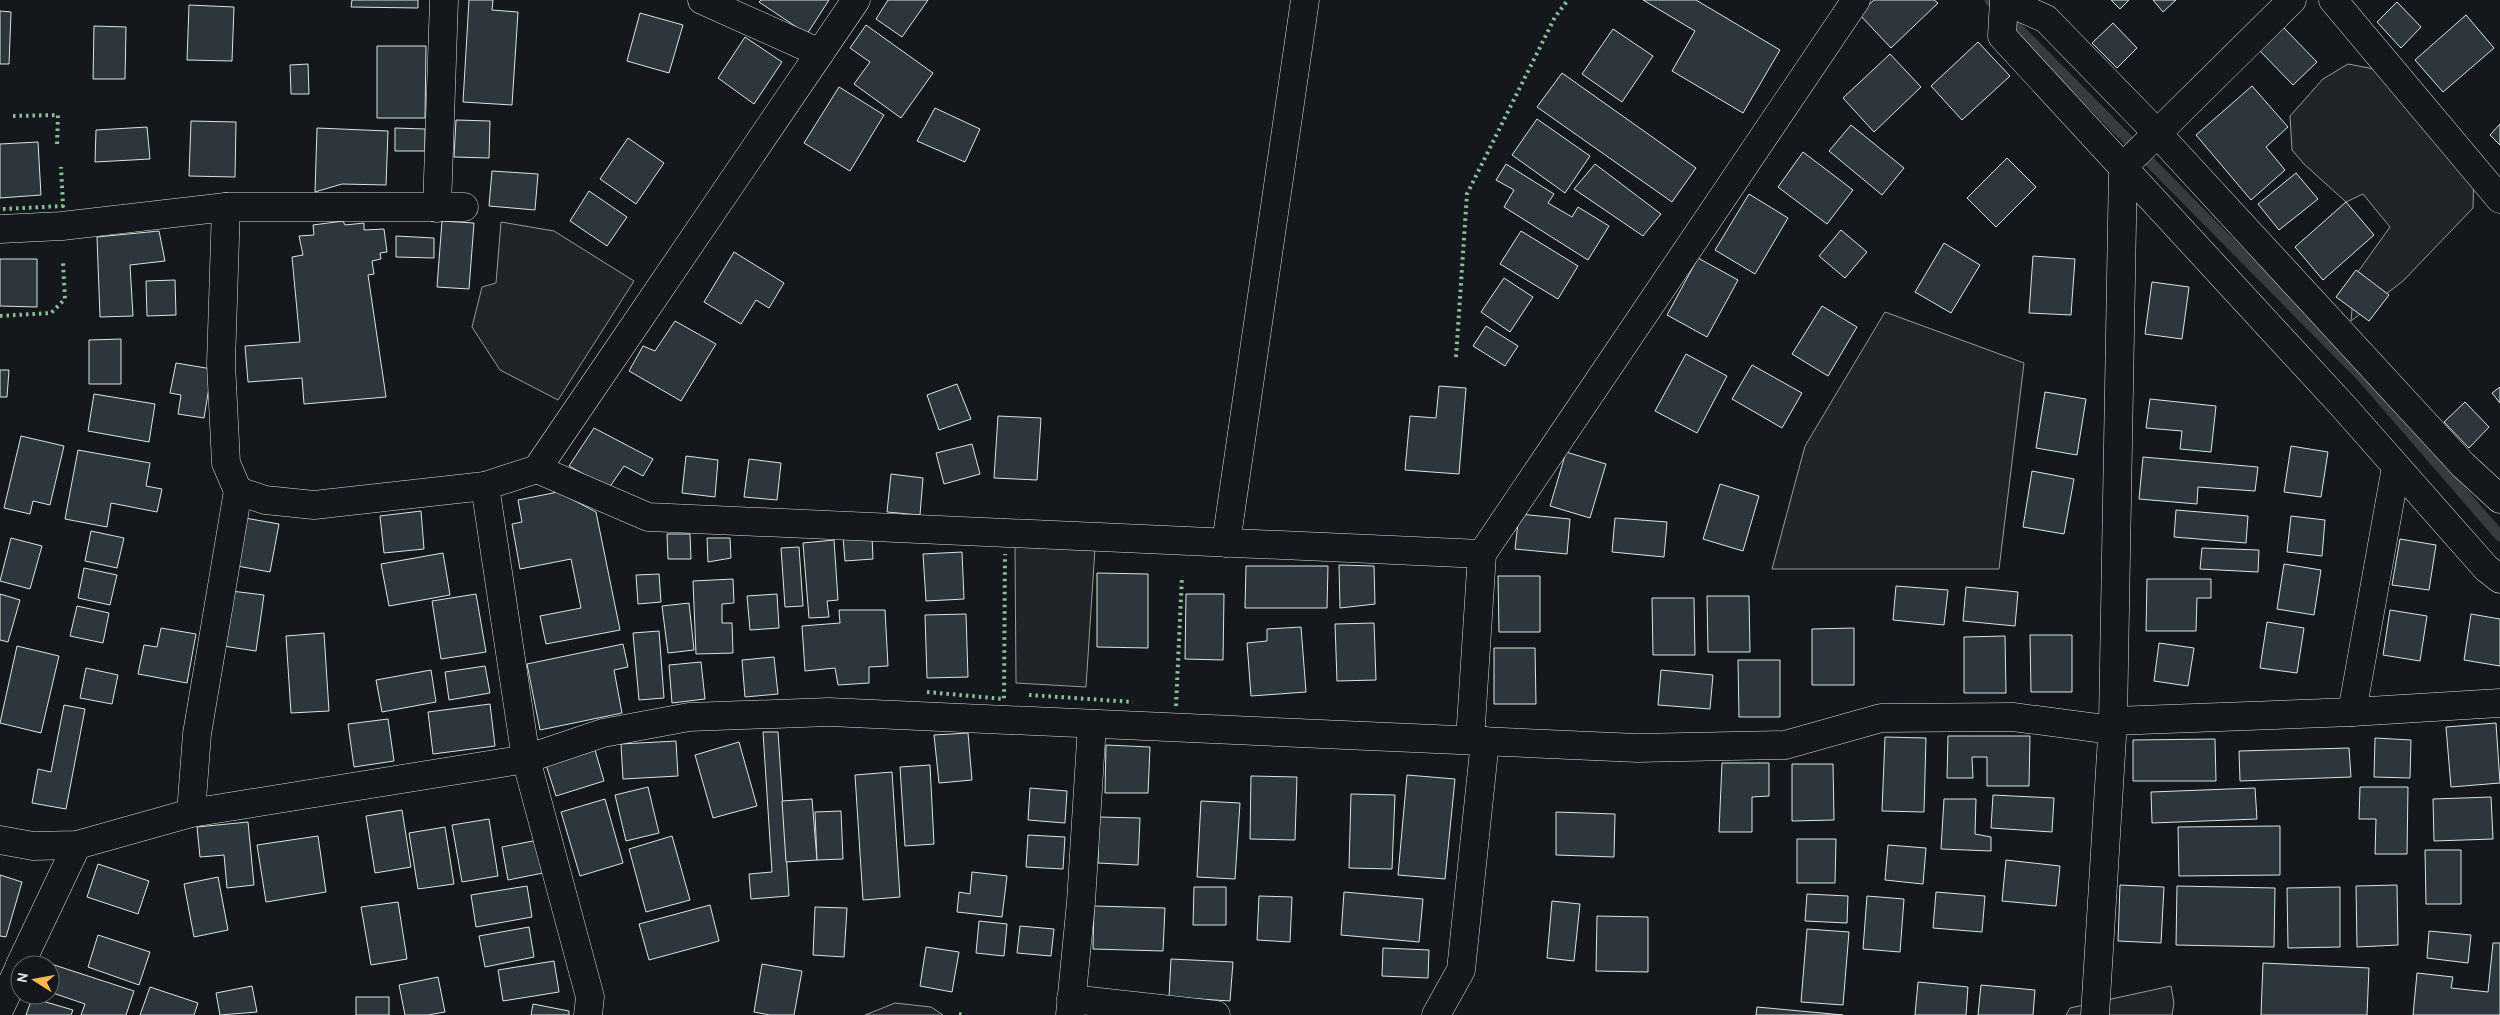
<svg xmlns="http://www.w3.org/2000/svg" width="2500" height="1015" font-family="Overpass,sans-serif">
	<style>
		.green { fill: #202428; stroke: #939e99 }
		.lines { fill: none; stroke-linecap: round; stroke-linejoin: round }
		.stream { stroke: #363b3e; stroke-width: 11 }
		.building { fill: #2c363c; stroke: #d8e6dc }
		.minor-casing { stroke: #d8e6dc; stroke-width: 29 }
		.minor { stroke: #14181c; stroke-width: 28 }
		.hedge { stroke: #8ac095; stroke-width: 4; stroke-dasharray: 2.5 4; stroke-linecap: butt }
	</style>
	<rect width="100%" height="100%" fill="#14181c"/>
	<!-- green -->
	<g class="green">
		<polygon points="2348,64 2374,69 2474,168 2473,208 2403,281 2351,321 2355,276 2390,227 2363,194 2346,202 2304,164 2292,150 2290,116 2323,79"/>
		<polygon points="501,222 554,231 634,281 558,400 500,370 472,327 482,287 496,283"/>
		<polygon points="1885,312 2024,363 1999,569 1772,569 1805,446"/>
		<polygon points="1015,547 1095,548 1086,687 1016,683"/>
		<polygon points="2171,986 2174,1003 2172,1015 2066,1015 2070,1008"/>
		<polygon points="895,1003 931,1007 943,1015 865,1015"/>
	</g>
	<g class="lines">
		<!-- stream -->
		<polyline class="stream" points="1990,0 2363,378 2500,536"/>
	</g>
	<!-- building -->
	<g class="building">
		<polygon points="352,0 418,0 418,8 351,7"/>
		<polygon points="469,0 493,0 492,10 518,12 512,105 463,102"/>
		<polygon points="761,0 829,0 807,34 759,2"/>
		<polygon points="888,0 928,0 902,37 876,19"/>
		<polygon points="1643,0 1696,0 1780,50 1743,113 1672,71 1695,31"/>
		<polygon points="1874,0 1934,0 1938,3 1891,48 1859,14"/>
		<polygon points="2111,0 2129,0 2120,9"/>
		<polygon points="2153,0 2176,0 2163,12"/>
		<polygon points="2397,2 2421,27 2401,48 2377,22"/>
		<polygon points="189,5 234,7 232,61 187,60"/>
		<polygon points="0,11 11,12 9,64 0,64"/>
		<polygon points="640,13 683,25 669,73 627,61"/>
		<polygon points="2466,15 2494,48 2443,92 2415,60"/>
		<polygon points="2113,23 2137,48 2117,68 2092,43"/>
		<polygon points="866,25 933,73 901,118 854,84 870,62 850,48"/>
		<polygon points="94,26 126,27 125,79 93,79"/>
		<polygon points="2283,27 2317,62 2293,85 2259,50"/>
		<polygon points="1613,29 1653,56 1622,102 1582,74"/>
		<polygon points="745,37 782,62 754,104 718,78"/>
		<polygon points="1978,42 2010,76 1962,120 1931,86"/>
		<polygon points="377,46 426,46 425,118 377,118"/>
		<polygon points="1890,54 1921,87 1874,132 1843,98"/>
		<polygon points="308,64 309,94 291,94 290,65"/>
		<polygon points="1562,73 1696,168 1672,202 1537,107"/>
		<polygon points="2252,86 2288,127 2266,147 2285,170 2251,200 2196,135"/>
		<polygon points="839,87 884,115 850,171 804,143"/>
		<polygon points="935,108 980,129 965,162 917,141"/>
		<polygon points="1537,119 1590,156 1565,193 1512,155"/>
		<polygon points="456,120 490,121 489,158 454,157"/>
		<polygon points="191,121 236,122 235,177 189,176"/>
		<polygon points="2500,124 2500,145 2490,135"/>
		<polygon points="1851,125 1904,168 1882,195 1829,151"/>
		<polygon points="147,127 150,159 95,162 96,130"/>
		<polygon points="317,128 388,131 386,185 342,184 315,192"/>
		<polygon points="395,128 425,129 425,151 395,151"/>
		<polygon points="628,138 664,163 636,204 600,179"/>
		<polygon points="38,142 41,195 0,198 0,144"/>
		<polygon points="1803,152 1853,190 1827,224 1778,187"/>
		<polygon points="2007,158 2036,187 1996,227 1967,198"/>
		<polygon points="1506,164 1554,194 1548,203 1572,217 1578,207 1609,226 1588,260 1504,207 1514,190 1496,180"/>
		<polygon points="1595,164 1661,214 1643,236 1574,189"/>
		<polygon points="492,171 538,174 535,210 489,206"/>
		<polygon points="2296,173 2318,199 2279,230 2258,204"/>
		<polygon points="589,191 627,217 607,246 570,221"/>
		<polygon points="1749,194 1788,218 1755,274 1715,250"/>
		<polygon points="2346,202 2374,235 2323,280 2295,247"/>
		<polygon points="343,221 345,225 364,223 364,230 384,229 387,252 380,253 381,259 372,261 374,274 368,275 386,397 304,404 302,378 248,382 245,346 300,342 292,257 303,255 299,236 314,235 313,225"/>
		<polygon points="442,221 474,223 469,289 437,287"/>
		<polygon points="1841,230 1867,252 1845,278 1819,256"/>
		<polygon points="159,231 165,261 130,265 133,316 100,317 97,237"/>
		<polygon points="1521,231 1578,266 1558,299 1500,264"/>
		<polygon points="396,236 434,238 434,258 396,257"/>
		<polygon points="1944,243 1980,265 1951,313 1915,292"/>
		<polygon points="734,252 784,283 769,308 756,300 741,324 704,302"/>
		<polygon points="2033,256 2075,259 2071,315 2029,313"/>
		<polygon points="1698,258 1738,280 1707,337 1667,315"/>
		<polygon points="0,259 37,259 37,307 0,306"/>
		<polygon points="2356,270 2389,295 2369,321 2336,297"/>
		<polygon points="1504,278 1533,297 1510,332 1481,312"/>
		<polygon points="175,280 176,315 147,316 146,281"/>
		<polygon points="2152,282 2189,287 2182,339 2145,334"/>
		<polygon points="1822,306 1857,327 1828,376 1792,354"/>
		<polygon points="675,321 716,344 681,401 629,371 643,346 655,351"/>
		<polygon points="1486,326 1518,346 1505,366 1473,346"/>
		<polygon points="121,339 121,384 89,384 89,340"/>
		<polygon points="1686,354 1727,376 1697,433 1655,411"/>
		<polygon points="176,363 212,369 204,418 178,414 181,395 170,393"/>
		<polygon points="1752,365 1802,393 1782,428 1732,399"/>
		<polygon points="0,370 9,370 7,397 0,397"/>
		<polygon points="957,384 971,419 939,430 927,395"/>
		<polygon points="1439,386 1466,388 1459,474 1405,470 1410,416 1436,418"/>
		<polygon points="2500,387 2500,403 2492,393"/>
		<polygon points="2045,392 2086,399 2077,455 2036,448"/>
		<polygon points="94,394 155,404 149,442 88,431"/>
		<polygon points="2150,399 2216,406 2211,452 2180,449 2182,431 2146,428"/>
		<polygon points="2465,402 2489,427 2469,448 2444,422"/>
		<polygon points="998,416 1041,418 1037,480 994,478"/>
		<polygon points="594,428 653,459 643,476 624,466 609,488 569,466"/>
		<polygon points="21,436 64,446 50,505 33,501 30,514 4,508"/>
		<polygon points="972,444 980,474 944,484 936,453"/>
		<polygon points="2291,446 2328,452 2321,497 2284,492"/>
		<polygon points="78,450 150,463 146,486 162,489 157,512 111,503 107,527 65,519"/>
		<polygon points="1566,452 1606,464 1590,518 1550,506"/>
		<polygon points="686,456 718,460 715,497 682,493"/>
		<polygon points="2143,457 2258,467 2255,491 2198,487 2197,504 2139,499"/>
		<polygon points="749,459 781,463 777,500 744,497"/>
		<polygon points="2032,471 2074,479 2064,534 2023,527"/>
		<polygon points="891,474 923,478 920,515 887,512"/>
		<polygon points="1720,484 1759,496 1743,551 1703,539"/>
		<polygon points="558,492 596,512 620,630 546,644 540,616 581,608 571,559 520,569 512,524 522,522 518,500"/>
		<polygon points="2176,510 2248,516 2246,543 2174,537"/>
		<polygon points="421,511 424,549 384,553 380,516"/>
		<polygon points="1519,514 1570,519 1567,554 1515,549"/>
		<polygon points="2291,516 2325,520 2322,556 2287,552"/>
		<polygon points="245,518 279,524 270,572 237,566"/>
		<polygon points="1615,518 1667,522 1664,557 1612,552"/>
		<polygon points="91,531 124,538 117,568 85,561"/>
		<polygon points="667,534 690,534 691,559 668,559"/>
		<polygon points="872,536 873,559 845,561 843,537"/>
		<polygon points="11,538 42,546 30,589 0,581"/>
		<polygon points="707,538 730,538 731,558 708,562"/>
		<polygon points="2400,539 2436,545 2429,590 2392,585"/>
		<polygon points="834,540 838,600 827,601 829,617 809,618 803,543"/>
		<polygon points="799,547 803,606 785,607 781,548"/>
		<polygon points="2202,548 2259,550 2258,572 2200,569"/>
		<polygon points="962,552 964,599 926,601 923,554"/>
		<polygon points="443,553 450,595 389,606 381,564"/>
		<polygon points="2284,564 2321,570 2314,615 2277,609"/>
		<polygon points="1339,565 1374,566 1375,604 1340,608"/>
		<polygon points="1246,566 1328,566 1327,608 1245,608"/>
		<polygon points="84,568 117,575 110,605 78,598"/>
		<polygon points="1097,573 1148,574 1148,648 1097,647"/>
		<polygon points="659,574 661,602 638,604 636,575"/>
		<polygon points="1498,576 1540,576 1540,632 1499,632"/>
		<polygon points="733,579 734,603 722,604 722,623 732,623 733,653 696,654 693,581"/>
		<polygon points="2147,579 2211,579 2211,598 2197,598 2196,631 2146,631"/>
		<polygon points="1896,586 1948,590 1944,625 1893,620"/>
		<polygon points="1966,587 2018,592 2015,626 1963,621"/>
		<polygon points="231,591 264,595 256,651 223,646"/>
		<polygon points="0,594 20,600 8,642 0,640"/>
		<polygon points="476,594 486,652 441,659 432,601"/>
		<polygon points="777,594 779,628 750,630 747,596"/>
		<polygon points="1186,594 1224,594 1223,660 1185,659"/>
		<polygon points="1707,596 1749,596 1750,652 1708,652"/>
		<polygon points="1652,598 1694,598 1695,655 1653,655"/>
		<polygon points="689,603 694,650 668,653 662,606"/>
		<polygon points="77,606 109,613 103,643 70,636"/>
		<polygon points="839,610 885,610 888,666 869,667 869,683 838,685 835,668 805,671 802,626 840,623"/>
		<polygon points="2390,610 2427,616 2420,661 2383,655"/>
		<polygon points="966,614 968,677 927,678 925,615"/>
		<polygon points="2471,614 2500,619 2500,666 2464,660"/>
		<polygon points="2267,622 2304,628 2297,673 2260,668"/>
		<polygon points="1374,623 1376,680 1337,681 1335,624"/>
		<polygon points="1301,627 1306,692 1251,696 1247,643 1267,641 1267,629"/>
		<polygon points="161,628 196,634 187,683 138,674 144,645 157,647"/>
		<polygon points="1854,628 1854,685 1812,685 1812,629"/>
		<polygon points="659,631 664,698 639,700 633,633"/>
		<polygon points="324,633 329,711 291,713 286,636"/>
		<polygon points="2030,635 2072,635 2072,692 2031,692"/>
		<polygon points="2005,636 2006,693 1964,693 1964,637"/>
		<polygon points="2159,643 2194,648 2188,686 2154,681"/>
		<polygon points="623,644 628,667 614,670 622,713 540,730 527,664"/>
		<polygon points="17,646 59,656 41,733 0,723"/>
		<polygon points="1494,648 1535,648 1536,704 1494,704"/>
		<polygon points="774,657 778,694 745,697 742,660"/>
		<polygon points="1738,660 1780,660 1780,717 1739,717"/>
		<polygon points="701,662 705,699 672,703 669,665"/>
		<polygon points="485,666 490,693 449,700 445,672"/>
		<polygon points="86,668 118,675 112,704 80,698"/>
		<polygon points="431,670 436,702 382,712 376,680"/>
		<polygon points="1661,670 1713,675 1710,709 1658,705"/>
		<polygon points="490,704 495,746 433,754 428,712"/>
		<polygon points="64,705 85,709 66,809 32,803 38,769 51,772"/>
		<polygon points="388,719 394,761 354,767 348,724"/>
		<polygon points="2496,723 2500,783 2451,787 2446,727"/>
		<polygon points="763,732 778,732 789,896 751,899 749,874 772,872"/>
		<polygon points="968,733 972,780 939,783 934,735"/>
		<polygon points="1948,736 2030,736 2029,786 1987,786 1987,757 1972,757 1973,778 1947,778"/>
		<polygon points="1885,737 1926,738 1924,812 1882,811"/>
		<polygon points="2375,738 2411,740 2410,778 2374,777"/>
		<polygon points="2215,739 2216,781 2133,781 2133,740"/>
		<polygon points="676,741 678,776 623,779 621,744"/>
		<polygon points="739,742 757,806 713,818 695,755"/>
		<polygon points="1106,745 1150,747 1148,793 1105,793"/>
		<polygon points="2349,748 2351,777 2240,781 2239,751"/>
		<polygon points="595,750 604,781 556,796 546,765"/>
		<polygon points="1722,763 1769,763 1769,796 1752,797 1752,832 1719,832"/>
		<polygon points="1792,764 1833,764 1834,820 1792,821"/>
		<polygon points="930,765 934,844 905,846 900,767"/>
		<polygon points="892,772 900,897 863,900 855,775"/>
		<polygon points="1407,775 1455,779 1445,879 1398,875"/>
		<polygon points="1251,776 1297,777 1295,840 1250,839"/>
		<polygon points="648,787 659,833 626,841 615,795"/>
		<polygon points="2360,787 2408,787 2407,854 2375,854 2376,819 2359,819"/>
		<polygon points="1030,788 1067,791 1065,823 1028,820"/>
		<polygon points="2255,788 2257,819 2152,823 2151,792"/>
		<polygon points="1351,794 1395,795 1392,869 1349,868"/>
		<polygon points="1993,795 2054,798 2052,832 1991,828"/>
		<polygon points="2491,797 2493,839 2434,841 2433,799"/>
		<polygon points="605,799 623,863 580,876 561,812"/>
		<polygon points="812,799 817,860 786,862 782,801"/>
		<polygon points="1944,799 1976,799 1975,834 1991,837 1991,851 1941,849"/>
		<polygon points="1201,801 1240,803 1235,879 1197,877"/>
		<polygon points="402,810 411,867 375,873 366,816"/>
		<polygon points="841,811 843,859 817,860 815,812"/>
		<polygon points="1556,812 1615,814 1614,857 1556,855"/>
		<polygon points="1099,817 1140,818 1138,865 1098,863"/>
		<polygon points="489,819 498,876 462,882 452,825"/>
		<polygon points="248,822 254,885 227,888 224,855 200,857 197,827"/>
		<polygon points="2280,826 2280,875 2179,876 2178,827"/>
		<polygon points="445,827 454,884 418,889 409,833"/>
		<polygon points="1028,835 1065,837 1063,869 1026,867"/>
		<polygon points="318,836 326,892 266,902 257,845"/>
		<polygon points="672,836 690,900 646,912 629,849"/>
		<polygon points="1797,839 1836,839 1835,883 1797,883"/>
		<polygon points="538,840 543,873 508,880 502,847"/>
		<polygon points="1888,845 1926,848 1923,884 1885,880"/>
		<polygon points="2425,850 2461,850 2461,904 2426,904"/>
		<polygon points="2006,860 2060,866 2056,906 2002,901"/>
		<polygon points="98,864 149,881 138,914 87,897"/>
		<polygon points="972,872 1007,876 1002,917 957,912 959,892 970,894"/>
		<polygon points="0,875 22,882 6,937 0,936"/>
		<polygon points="218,877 228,930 194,937 184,884"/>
		<polygon points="2120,885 2164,887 2161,943 2118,941"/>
		<polygon points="2397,885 2398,945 2357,947 2356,886"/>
		<polygon points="527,886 532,917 476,927 471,895"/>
		<polygon points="2177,886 2275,888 2274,947 2176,945"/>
		<polygon points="1194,887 1226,887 1226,925 1193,925"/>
		<polygon points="2340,887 2340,947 2288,948 2287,888"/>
		<polygon points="1344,892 1423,899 1419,942 1341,935"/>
		<polygon points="1936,892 1985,896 1982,932 1933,928"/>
		<polygon points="1807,894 1848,896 1847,923 1805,921"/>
		<polygon points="1259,896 1292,897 1290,942 1257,940"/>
		<polygon points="1867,896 1904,899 1900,952 1863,949"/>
		<polygon points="1552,901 1580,904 1574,961 1547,958"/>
		<polygon points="398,902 407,959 371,965 361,907"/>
		<polygon points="710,905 719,941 649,960 639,924"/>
		<polygon points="1094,906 1165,908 1163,951 1093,949"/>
		<polygon points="815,907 847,908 844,957 813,955"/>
		<polygon points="1597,916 1648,917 1648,972 1596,971"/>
		<polygon points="979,921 1007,924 1004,956 976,953"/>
		<polygon points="1020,926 1054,929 1051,956 1017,953"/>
		<polygon points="529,927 534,957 485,967 479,936"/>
		<polygon points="1807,929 1849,932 1843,1005 1801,1002"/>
		<polygon points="2429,931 2471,935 2468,963 2427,958"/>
		<polygon points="98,935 150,952 139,985 88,967"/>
		<polygon points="2493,943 2500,943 2500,1015 2413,1015 2417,973 2453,977 2451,988 2488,992"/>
		<polygon points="926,947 959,952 952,992 920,986"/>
		<polygon points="1383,948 1429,950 1428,978 1382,976"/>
		<polygon points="1171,959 1233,962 1230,1001 1169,997"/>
		<polygon points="42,961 134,991 126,1015 81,1015 85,1004 50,992 50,965 41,965"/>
		<polygon points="554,961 559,992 503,1001 498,970"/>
		<polygon points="2263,963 2369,968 2367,1015 2261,1015"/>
		<polygon points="762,964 802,971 794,1015 770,1015 754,1012"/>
		<polygon points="438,977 445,1012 428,1015 405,1015 399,985"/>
		<polygon points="1918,982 1968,987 1966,1015 1915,1015"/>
		<polygon points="1981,985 2035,990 2033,1015 1978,1015"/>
		<polygon points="252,986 257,1012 220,1015 216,993"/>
		<polygon points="150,987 198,1003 194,1015 140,1015"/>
		<rect x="356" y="997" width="33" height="18"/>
		<polygon points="32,998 73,1010 71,1015 26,1015"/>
		<polygon points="533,1004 569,1011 569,1015 531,1015"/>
		<polygon points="1757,1007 1843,1015 1756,1015"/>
	</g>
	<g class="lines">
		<defs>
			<g id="minor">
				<polyline points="702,0 820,53"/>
				<polyline points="2004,0 2002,36 2343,406 2486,568 2500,579"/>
				<polyline points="2333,0 2500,199"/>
				<polyline points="2006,1 2046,19 2157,133 2463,465 2500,499"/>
				<polyline points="226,207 464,207"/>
				<polyline points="437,208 444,0"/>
				<polyline points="0,229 62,226 226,207 221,363 226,463 238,491 265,500 314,505 485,486"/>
				<polyline points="537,469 648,517 1482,554"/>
				<polyline points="1226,543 1305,0"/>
				<polyline points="2352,712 2396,467"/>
				<polyline points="2113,721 2352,712 2500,703"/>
				<polyline points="1470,740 1482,554 1856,0"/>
				<polyline points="191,813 197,734 238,491"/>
				<polyline points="0,840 33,846 77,845 191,813 526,759 603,733 689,717 829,712 1637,748 1785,745 1881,718 2013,717 2112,730"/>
				<polyline points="20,965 77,845"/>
				<polyline points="1071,999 1216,1015"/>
				<polyline points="0,1008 20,966"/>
				<polyline points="588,1015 590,997 526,759 485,486 537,469 856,0"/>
				<polyline points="1070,1015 1081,902 1092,724"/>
				<polyline points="1436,1015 1461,970 1485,741"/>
				<polyline points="2095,1015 2113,721 2123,167 2292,0"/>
			</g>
		</defs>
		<!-- minor casing -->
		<use href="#minor" class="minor-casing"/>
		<!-- minor -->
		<use href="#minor" class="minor"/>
		<!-- hedge -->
		<g class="hedge">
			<polyline points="13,116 58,115 57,145"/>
			<polyline points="3,209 63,206 61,167"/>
			<polyline points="0,316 51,313 65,299 63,262"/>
			<polyline points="1456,357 1467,194 1555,17 1568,0"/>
			<polyline points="927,692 1004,699 1005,554"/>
			<polyline points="1029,695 1133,702"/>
			<polyline points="1176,706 1182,576"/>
			<polyline points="959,1014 965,1015"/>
		</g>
	</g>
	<!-- north arrow -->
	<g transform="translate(35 980) rotate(281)"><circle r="24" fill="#14181c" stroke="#626a69"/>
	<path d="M0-4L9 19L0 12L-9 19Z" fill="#ffb74d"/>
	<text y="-8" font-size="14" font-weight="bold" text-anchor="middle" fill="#d8e6dc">N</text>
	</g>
</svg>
